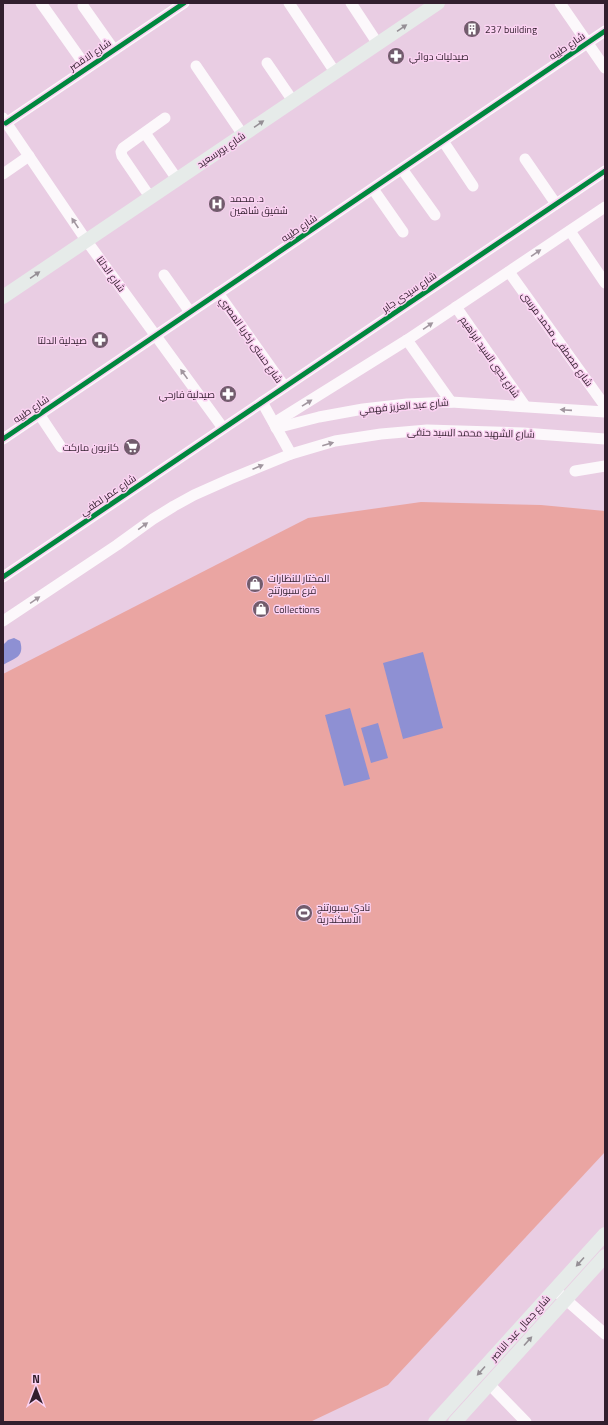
<svg xmlns="http://www.w3.org/2000/svg" width="608" height="1425" font-family="'Titillium Web',Cairo,sans-serif">
<rect width="100%" height="100%" fill="#e9cde3"/>
<polygon fill="#eaa5a2" points="421,502 541,505 605,511 605,1152 388,1385 310,1422 3,1422 3,674 308,518"/>
<g fill="#8e90d3">
<path d="M14,638L20,641C25,657 15,658 3,665V645L8,640Z"/>
<polygon points="423,652 443,728 403,739 383,663"/>
<polygon points="350,708 370,779 344,786 325,715"/>
<polygon points="378,723 388,758 371,763 361,728"/>
</g>
<g fill="none" stroke-linecap="round" stroke-linejoin="round">
<g stroke="#fcf8fb" stroke-width="11">
<polyline points="41,3 87,68"/>
<polyline points="289,3 335,72"/>
<polyline points="351,3 378,44"/>
<polyline points="560,3 605,68"/>
<polyline points="83,6 114,50"/>
<polyline points="267,63 293,101"/>
<polyline points="196,66 243,135"/>
<polyline points="3,118 86,240 223,428"/>
<polyline points="6,123 184,3"/>
<polyline points="145,133 177,179"/>
<polyline points="443,141 473,186"/>
<polyline points="525,159 556,204"/>
<polyline points="402,169 435,215"/>
<polyline points="3,174 29,156"/>
<polyline points="373,189 403,232"/>
<polyline points="150,197 122,156 121,152 123,148 165,118"/>
<polyline points="570,231 605,283"/>
<polyline points="509,272 605,406"/>
<polyline points="164,275 190,312"/>
<polyline points="218,293 284,386"/>
<polyline points="456,307 525,406"/>
<polyline points="407,340 451,402"/>
<polyline points="262,402 291,454"/>
<polyline points="39,414 61,447"/>
<polyline points="274,423 407,340 605,207"/>
<polyline points="276,428 319,417 363,409 407,404 451,402 605,412"/>
<polyline points="3,439 605,31"/>
<polyline points="575,471 605,466"/>
<polyline points="3,577 605,171"/>
<polyline points="3,621 117,545 153,519 174,506 194,495 230,479 291,454 335,441 381,434 427,430 523,433 605,439"/>
<polyline points="555,1290 605,1334"/>
<polyline points="489,1384 526,1422"/>
</g>
<g stroke="#e6ebe9" stroke-width="14">
<polyline points="3,297 438,3"/>
<polyline points="435,1422 605,1234"/>
<polyline points="455,1422 605,1256"/>
</g>
<g stroke="#fbd2f2" stroke-width="8">
<g id="cycleway">
<polyline points="6,123 184,3"/>
<polyline points="3,439 605,31"/>
<polyline points="3,577 605,171"/>
</g>
</g>
<use href="#cycleway" stroke="#00873e" stroke-width="5"/>
</g>
<defs><path id="oneway-solid" d="M-6-.8H1V-3.2L6.5 0L1 3.2V.8H-6Z"/></defs>
<g fill="#958f95">
<use href="#oneway-solid" transform="translate(402 28) rotate(-34)"/>
<use href="#oneway-solid" transform="translate(259 124) rotate(-34)"/>
<use href="#oneway-solid" transform="translate(35 275) rotate(-34)"/>
<use href="#oneway-solid" transform="translate(580 1262) rotate(132)"/>
<use href="#oneway-solid" transform="translate(528 1341) rotate(-48)"/>
<use href="#oneway-solid" transform="translate(481 1371) rotate(132)"/>
</g>
<g fill="#a1969f">
<use href="#oneway-solid" transform="translate(75 223) rotate(-124)"/>
<use href="#oneway-solid" transform="translate(536 253) rotate(-34)"/>
<use href="#oneway-solid" transform="translate(428 326) rotate(-34)"/>
<use href="#oneway-solid" transform="translate(184 374) rotate(-126)"/>
<use href="#oneway-solid" transform="translate(307 403) rotate(-32)"/>
<use href="#oneway-solid" transform="translate(566 410) rotate(-176)"/>
<use href="#oneway-solid" transform="translate(328 444) rotate(-16)"/>
<use href="#oneway-solid" transform="translate(258 467) rotate(-23)"/>
<use href="#oneway-solid" transform="translate(143 526) rotate(-36)"/>
<use href="#oneway-solid" transform="translate(35 600) rotate(-34)"/>
</g>
<defs>
<g id="building-disc" transform="scale(0.9)"><circle r="9.5" fill="#725c6d" stroke="#fbd2f2"/><path d="M-4-6H4V6H1V3H-1V6H-4ZM-2.5-4.3h1.7v1.8h-1.7ZM.8-4.3h1.7v1.8H.8ZM-2.5-1h1.7V.8h-1.7ZM.8-1h1.7V.8H.8Z" fill="#fff"/></g>
<g id="pharmacy-disc" transform="scale(0.9)"><circle r="9.5" fill="#725c6d" stroke="#fbd2f2"/><path d="M-2-6h4v4h4v4h-4v4h-4v-4h-4v-4h4Z" fill="#fff"/></g>
<g id="hospital-disc" transform="scale(0.9)"><circle r="9.5" fill="#725c6d" stroke="#fbd2f2"/><path d="M-5-5h3v3.5h4V-5h3V5h-3V1.5h-4V5h-3Z" fill="#fff"/></g>
<g id="supermarket-disc" transform="scale(0.9)"><circle r="9.5" fill="#725c6d" stroke="#fbd2f2"/><path d="M-6-5.5h2.5l.6 2H6L4.5 2H-2.5L-4.4-4H-6ZM-1.5 3.2a1.3 1.3 0 1 0 .1 0ZM3 3.2a1.3 1.3 0 1 0 .1 0Z" fill="#fff"/></g>
<g id="shop-disc" transform="scale(0.9)"><circle r="9.5" fill="#725c6d" stroke="#fbd2f2"/><path d="M-5-2.5h2.3a2.7 3.5 0 0 1 5.4 0H5L5.5 6h-11ZM-1.5-2.5h3a1.5 2.3 0 0 0-3 0Z" fill="#fff"/></g>
<g id="stadium-disc" transform="scale(0.9)"><circle r="9.5" fill="#725c6d" stroke="#fbd2f2"/><path d="M0-5a6.5 5 0 1 0 0 10a6.5 5 0 1 0 0-10ZM-3.5-1.8h7v3.6h-7Z" fill="#fff"/></g>
</defs>
<g fill-rule="evenodd">
<use href="#building-disc" x="472" y="29"/>
<use href="#pharmacy-disc" x="396" y="56"/>
<use href="#hospital-disc" x="217" y="204"/>
<use href="#pharmacy-disc" x="100" y="340"/>
<use href="#pharmacy-disc" x="228" y="394"/>
<use href="#supermarket-disc" x="132" y="447"/>
<use href="#shop-disc" x="255" y="584"/>
<use href="#shop-disc" x="261" y="609"/>
<use href="#stadium-disc" x="304" y="913"/>
</g>
<g text-anchor="middle" dominant-baseline="central" stroke-width="3" stroke-linejoin="round" paint-order="stroke">
<g font-size="10" fill="#321f2e" stroke="#fbd2f2" text-anchor="start">
<text x="485" y="29">237 building</text>
<text x="409" y="56">صيدليات دوائي</text>
<text x="230" y="198">د. محمد<tspan x="230" dy="12">شفيق شاهين</tspan></text>
<text x="87" y="340" text-anchor="end">صيدلية الدلتا</text>
<text x="215" y="394" text-anchor="end">صيدلية فارحي</text>
<text x="119" y="447" text-anchor="end">كازيون ماركت</text>
<text x="268" y="578">المختار للنظارات<tspan x="268" dy="12">فرع سبورتنج</tspan></text>
<text x="274" y="609">Collections</text>
<text x="317" y="907">نادي سبورتنج<tspan x="317" dy="12">الاسكندرية</tspan></text>
</g>
<g font-size="10" fill="#321f2e" stroke="#fbd2f2">
<text transform="translate(567 46) rotate(-34)">شارع طيبه</text>
<text transform="translate(90 55) rotate(-34)">شارع الاقصر</text>
<text transform="translate(221 150) rotate(-34)">شارع بورسعيد</text>
<text transform="translate(299 228) rotate(-34)">شارع طيبه</text>
<text transform="translate(111 274) rotate(54)">شارع الدلتا</text>
<text transform="translate(409 292) rotate(-34)">شارع سيدى جابر</text>
<text transform="translate(557 339) rotate(54)">شارع مصطفى محمد مرسى</text>
<text transform="translate(251 340) rotate(55)">شارع حسنى زكريا المصري</text>
<text transform="translate(490 357) rotate(55)">شارع يحيي السيد ابراهيم</text>
<text transform="translate(404 406) rotate(-5)">شارع عبد العزيز فهمي</text>
<text transform="translate(31 409) rotate(-34)">شارع طيبه</text>
<text transform="translate(471 433) rotate(1)">شارع الشهيد محمد السيد حنفى</text>
<text transform="translate(108 495) rotate(-34)">شارع عمر لطفي</text>
<text transform="translate(520 1328) rotate(-48)">شارع جمال عبد الناصر</text>
</g>
</g>
<rect width="608" height="1425" fill="none" stroke="#321f2e" stroke-width="8"/>
<g transform="translate(36 1389)" stroke="#fbd2f2" stroke-width="3" paint-order="stroke">
<path d="M0-3L7 15L0 10L-7 15Z" fill="#321f2e"/>
<text y="-6" font-size="11" font-weight="bold" text-anchor="middle" fill="#321f2e">N</text>
</g>
</svg>
